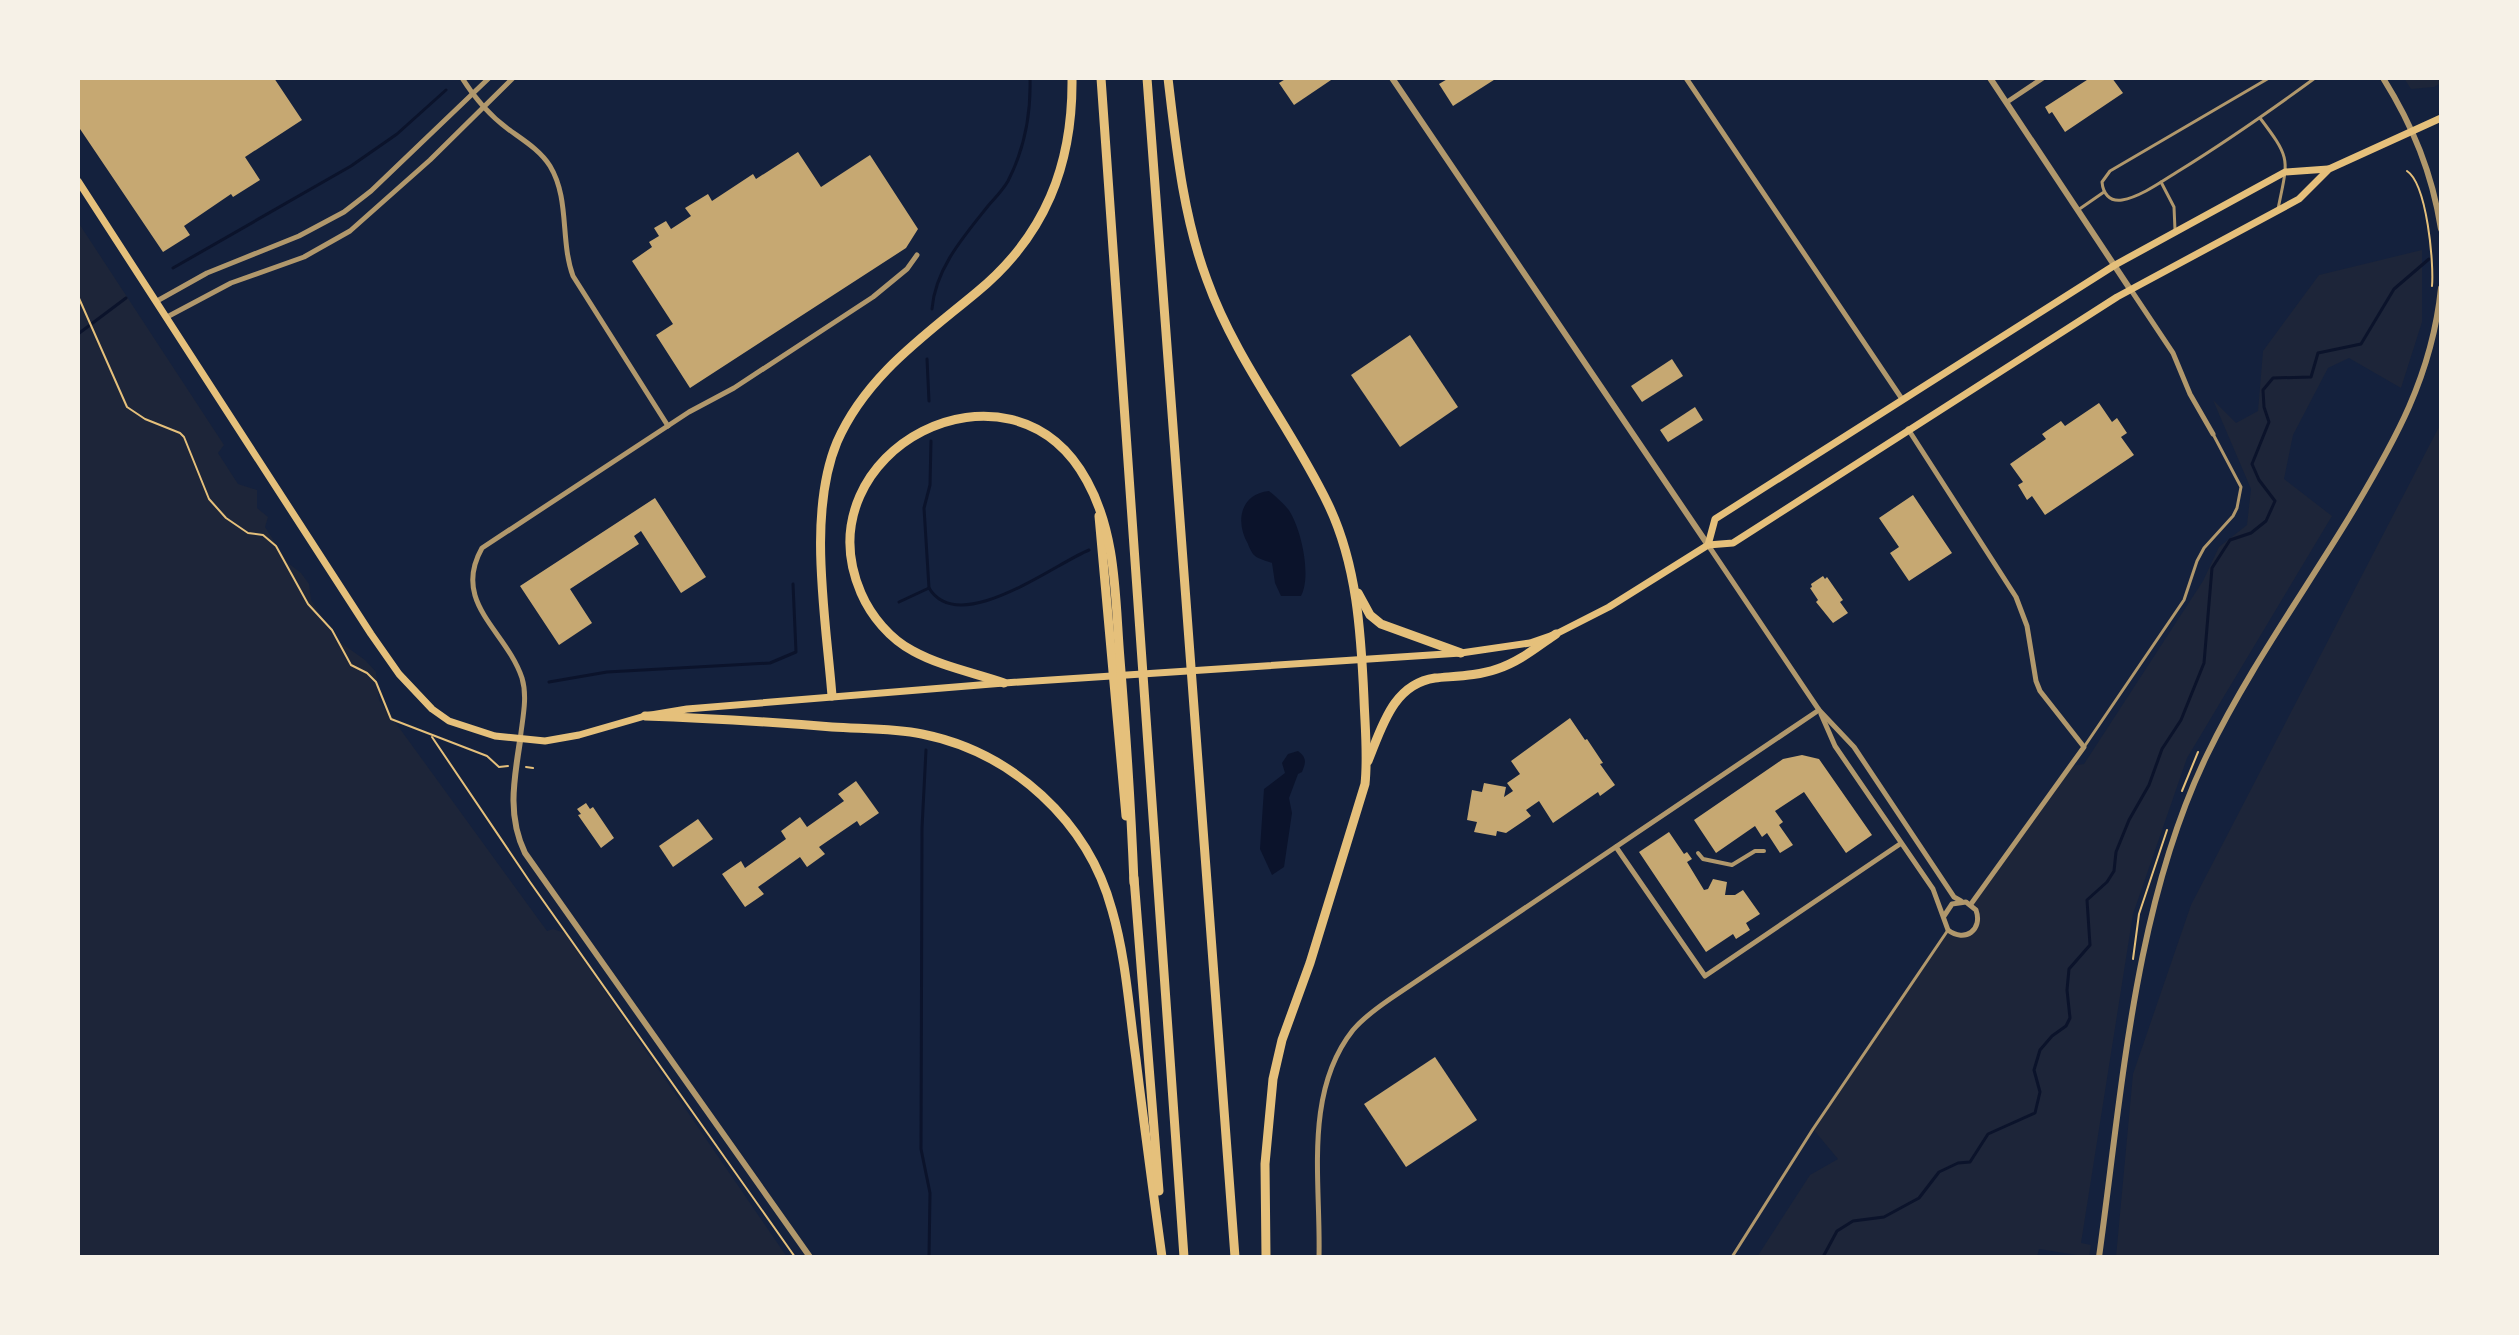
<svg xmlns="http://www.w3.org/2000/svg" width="2519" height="1335" font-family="'PT Sans',sans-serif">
<rect width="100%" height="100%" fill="#14213d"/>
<g fill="#1d2539">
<polygon points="2404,78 2441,78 2441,83 2434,87 2411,89"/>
<polygon points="78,222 224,445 218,453 238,484 257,490 257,508 268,517 265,527 288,563 301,573 309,584 311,600 337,640 365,660 376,672 379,700 547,931 553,929 565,933 787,1257 78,1257"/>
<polygon points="2422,250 2422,322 2401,388 2349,358 2328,368 2293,435 2284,479 2332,516 2187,758 2133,914 2081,1243 2091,1245 2089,1257 2039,1249 2037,1257 1757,1257 1810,1175 1838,1159 1813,1129 1948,930 1963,936 1979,922 1971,904 2070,766 2084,764 2203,581 2219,547 2247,525 2251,489 2213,400 2236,423 2258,411 2263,351 2319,275"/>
<polygon points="2441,423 2441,1257 2116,1257 2133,1074 2191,905"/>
</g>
<g fill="#0b132b">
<path d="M1269,491C1276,497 1282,502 1288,509C1301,527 1312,576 1301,596H1281L1275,583L1272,563C1267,561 1258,559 1254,555C1253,555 1248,545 1248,544C1235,522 1240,494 1269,491Z"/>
<path d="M1298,751C1307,758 1306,762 1302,772L1298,774L1289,798L1292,813L1284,867L1272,875L1260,849L1264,789L1285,773L1282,763L1288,754Z"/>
</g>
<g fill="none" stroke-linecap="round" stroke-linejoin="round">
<g stroke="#0b132b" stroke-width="3">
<polyline points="173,268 351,166 397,134 446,90"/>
<path d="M932,309C935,269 964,236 988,206C995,198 1003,190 1008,181C1024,150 1031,113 1030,78"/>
<polyline points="78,334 126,298"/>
<polyline points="927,359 929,401"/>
<path d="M931,441L930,485L924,508L929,588C959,638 1056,563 1089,550"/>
<polyline points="899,602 929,588"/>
<polyline points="549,682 607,672 770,663 796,652 793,584"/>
<polyline points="926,750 922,828 921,1149 930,1193 929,1257"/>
<polyline points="1823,1257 1837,1231 1853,1221 1884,1217 1919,1198 1939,1172 1958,1163 1970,1162 1988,1134 2035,1113 2040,1092 2034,1070 2040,1050 2052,1036 2066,1026 2070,1018 2067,990 2069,969 2090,945 2087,900 2107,882 2114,871 2116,852 2129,820 2149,785 2162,749 2181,720 2204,663 2212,568 2230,540 2251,533 2266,521 2275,501 2259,480 2252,464 2269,422 2264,407 2263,390 2273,378 2311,377 2318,353 2361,344 2394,289 2429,259"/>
</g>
</g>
<g fill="#c6a872">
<polygon points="78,78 274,78 302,120 245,157 260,180 233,197 231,194 184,226 190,235 163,252 78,126"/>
<polygon points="1287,78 1334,78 1294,105 1279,83"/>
<polygon points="1449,78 1497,78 1453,106 1439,84"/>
<polygon points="2090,78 2112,78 2123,93 2065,132 2052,112 2049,114 2045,107"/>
<polygon points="798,152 821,187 870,155 918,229 906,248 690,388 656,335 673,324 632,261 652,247 649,242 659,236 654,228 666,221 671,229 691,216 685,208 708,194 712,201 753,174 756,179"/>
<polygon points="1410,335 1458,407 1400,447 1351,375"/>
<polygon points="1672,359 1683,376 1642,402 1631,386"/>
<polygon points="2099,403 2112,422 2117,418 2127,433 2121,437 2134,455 2045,515 2032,496 2027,500 2018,485 2023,482 2010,464 2046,439 2042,434 2061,421 2065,426"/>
<polygon points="1695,407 1703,420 1668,442 1660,430"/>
<polygon points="1913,495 1952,553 1909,581 1890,553 1899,547 1879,518"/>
<polygon points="655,498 706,577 681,593 641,531 634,536 639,544 570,589 592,623 559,645 520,586"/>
<polygon points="1823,576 1825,579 1827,577 1843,600 1840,602 1848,613 1833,623 1816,602 1818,600 1810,588 1812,587 1811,584"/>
<polygon points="1570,718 1585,740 1587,739 1603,763 1600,764 1615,785 1600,796 1598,792 1553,823 1539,801 1526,810 1531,816 1506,833 1497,831 1496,836 1474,832 1477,822 1467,820 1472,790 1482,792 1484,783 1506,787 1504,797 1513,791 1507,783 1520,774 1511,761"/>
<polygon points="1802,755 1819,759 1872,835 1846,853 1804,792 1775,811 1783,822 1779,825 1793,845 1780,853 1767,833 1762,837 1755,826 1716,853 1694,820 1783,759"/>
<polygon points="856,781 879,813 860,826 857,821 819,847 825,854 807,867 800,857 758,887 764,894 745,907 722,874 741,861 745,868 786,839 781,831 800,817 807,827 844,801 838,794"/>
<polygon points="586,803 590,809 593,807 614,838 601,848 578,815 581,814 577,809"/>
<polygon points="698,819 713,839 673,867 659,846"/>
<polygon points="1669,832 1684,854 1687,852 1692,859 1687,862 1704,890 1708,889 1713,879 1727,882 1725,895 1735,895 1743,890 1760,914 1746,923 1750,930 1736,939 1733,934 1706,952 1639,852"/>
<polygon points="1435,1057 1477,1120 1406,1167 1364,1104"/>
</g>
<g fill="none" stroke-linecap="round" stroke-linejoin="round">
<g stroke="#e5c07b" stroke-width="2">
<path d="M2407,171C2427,184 2434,263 2432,286"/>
<polyline points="78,296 127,407 145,419 180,433 184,437 209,499 226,518 248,533 263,535 276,546 308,604 332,630 351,665 367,673 376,682 391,719 487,756 499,767 508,766"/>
<polyline points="432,737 530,882 795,1257"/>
<polyline points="526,767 533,768"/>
<polyline points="2182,791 2198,752"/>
<polyline points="2133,959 2139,914 2167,830"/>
</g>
<g stroke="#b1986c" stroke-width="3">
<path d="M2269,78L2110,171L2102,182C2103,193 2109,202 2122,200C2140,197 2161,182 2177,172C2224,143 2270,111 2315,78"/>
<path d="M2260,118C2292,160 2288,159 2278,209"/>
<polyline points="2161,182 2174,207 2175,230"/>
<polyline points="2078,210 2104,192"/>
<polyline points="2084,747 2184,600 2197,561 2204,548 2233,516 2237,508 2241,487 2213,434"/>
<polyline points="1732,1257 1813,1129 1948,930"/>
</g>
<polyline stroke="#b1986c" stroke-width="4" points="1698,853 1703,859 1732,865 1755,851 1764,851"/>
<g stroke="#b1986c" stroke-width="5">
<path d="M462,78C474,97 489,115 508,129C523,140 540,150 550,166C570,199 560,241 573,276L668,426"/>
<polyline points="1686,78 1902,399"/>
<polyline points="2007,102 2043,78"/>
<polyline points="2131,290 2173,353 2190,394 2213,434"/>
<polyline points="157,301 207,273 299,236 344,212 371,191 489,78"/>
<polyline points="167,317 231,283 304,257 350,231 430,160 513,78"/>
<polyline points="1908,429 2016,597 2027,626 2036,681 2040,691 2084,747 1971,904"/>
<polyline points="1708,545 1819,710 1854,747 1954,897 1961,901"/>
<path d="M1821,714L1835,746L1933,889L1948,930C1965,943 1983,930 1976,910L1966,902L1952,904L1944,916"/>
<path d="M520,741C522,720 528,698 522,678C506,630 451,603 482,548L689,412L734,388L873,297L907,269L917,255"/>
<polyline points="1616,847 1705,976 1900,844"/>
<path d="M1319,1257C1321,1183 1303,1093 1353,1030C1363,1018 1377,1008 1390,999L1819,710"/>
</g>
<g stroke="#b1986c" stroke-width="6">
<polyline points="1392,78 1708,545"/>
<polyline points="1990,78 2130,289"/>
<path d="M2383,78C2413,126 2432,173 2441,229"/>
<path d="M520,741C514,780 507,816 525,853L810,1257"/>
<path d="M2099,1257C2122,1092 2134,906 2207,755C2247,672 2302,595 2350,516C2395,441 2432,376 2441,288"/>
</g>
<g stroke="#e5c07b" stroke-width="7">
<polyline points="78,181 371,634 399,674 432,709 449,721 495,736 545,741 579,735 645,716 687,709 1004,683 1461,653 1530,643 1556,634 1609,607 1708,545 1733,543 2117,297 2299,199 2329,169 2441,118"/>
<polyline points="1708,545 1715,519 2115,265 2285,172 2328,169"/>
</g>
<g stroke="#e5c07b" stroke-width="9">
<polyline points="1101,78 1184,1257"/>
<polyline points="1147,78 1235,1257"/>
<path d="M1168,78C1176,146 1183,216 1207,280C1236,361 1291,427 1328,504C1357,564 1361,633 1364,699C1365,727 1368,756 1365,784L1310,963L1282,1040L1273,1079L1265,1164L1266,1257"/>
<polyline points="1099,516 1126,816"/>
<polyline points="1358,593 1370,615 1381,624 1461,653"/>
<path d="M1004,683C975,673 940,666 913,651C890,639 871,616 861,593C800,451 1011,341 1087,481C1117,535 1115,599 1120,659C1126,733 1131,808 1134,883"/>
<path d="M832,696C826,619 807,514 837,442C866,376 923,337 977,292C1045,236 1073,165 1072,78"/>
<path d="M645,716C707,718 770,722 832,727C862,729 893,728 922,734C1012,752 1088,821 1112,910C1126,958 1129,1009 1136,1059C1144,1125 1153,1191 1162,1257"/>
<path d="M1368,761C1382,727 1393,684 1435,678C1456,676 1477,676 1497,669C1519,662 1537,647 1556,634"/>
<polyline points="1134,878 1159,1191"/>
</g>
</g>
<rect width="2519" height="1335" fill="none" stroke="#f6f1e7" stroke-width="160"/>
</svg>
